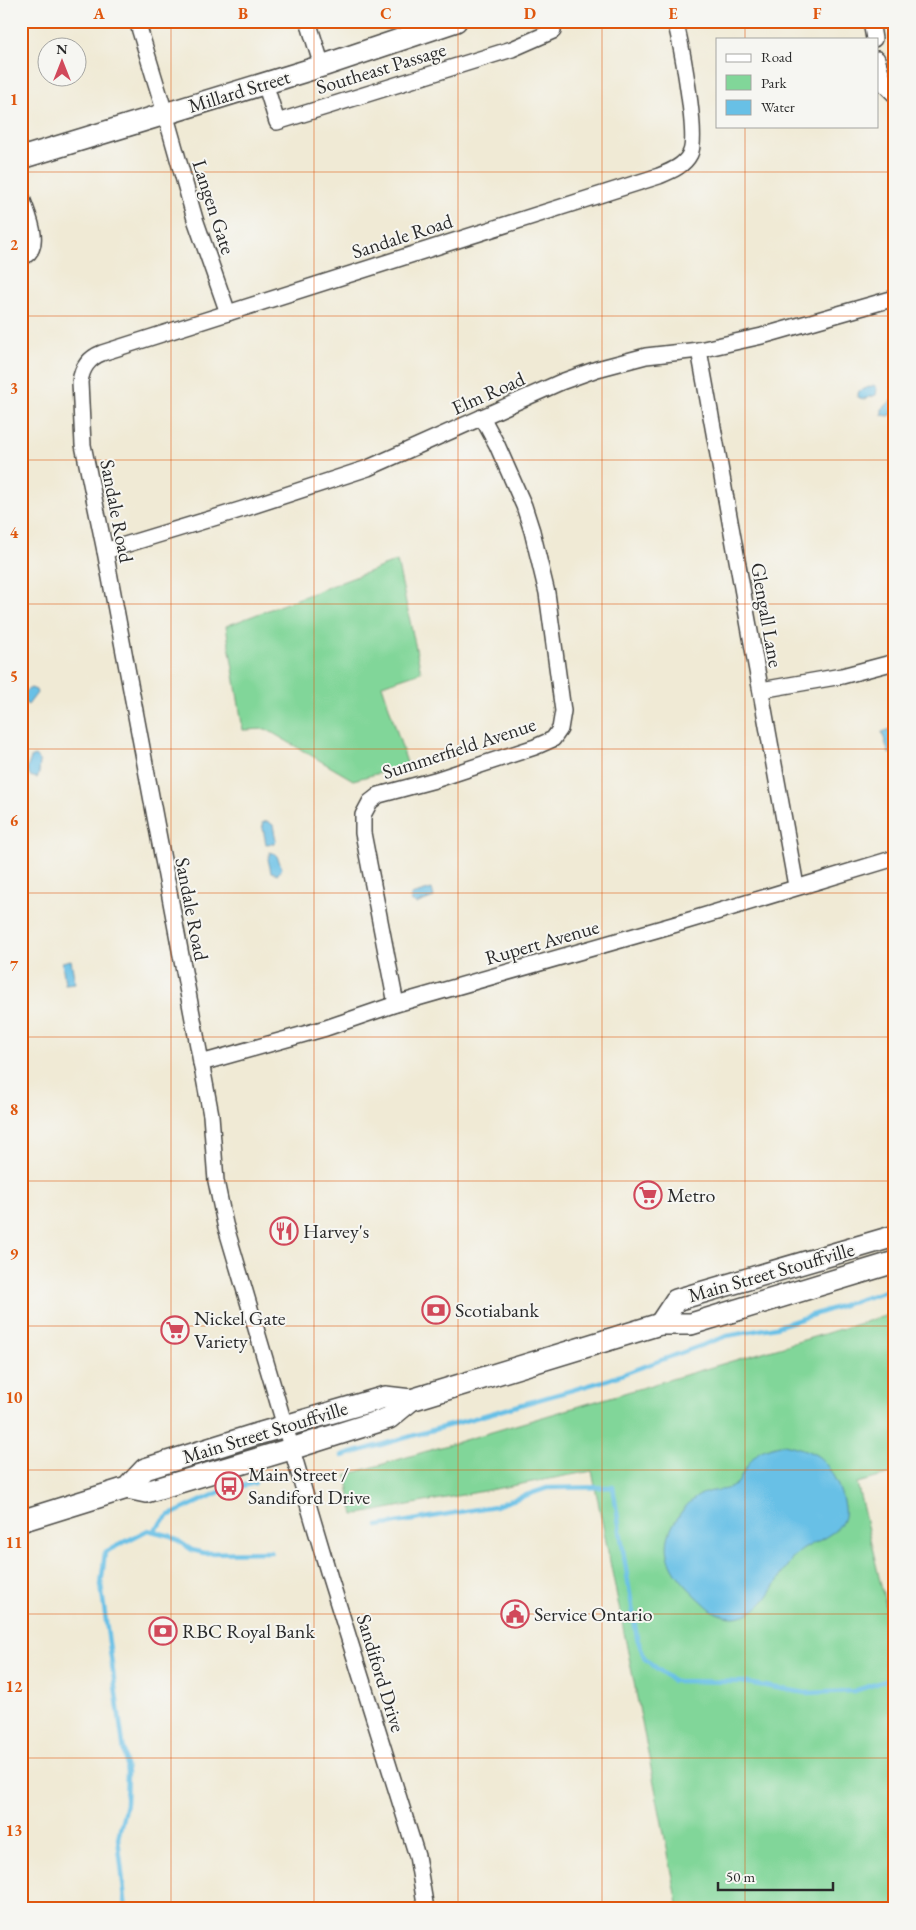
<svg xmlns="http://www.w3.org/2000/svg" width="916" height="1930" font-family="'EB Garamond',serif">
<rect width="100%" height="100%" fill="#f6f6f2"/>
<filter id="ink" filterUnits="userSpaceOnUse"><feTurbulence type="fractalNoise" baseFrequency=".02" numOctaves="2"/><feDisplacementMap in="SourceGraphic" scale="10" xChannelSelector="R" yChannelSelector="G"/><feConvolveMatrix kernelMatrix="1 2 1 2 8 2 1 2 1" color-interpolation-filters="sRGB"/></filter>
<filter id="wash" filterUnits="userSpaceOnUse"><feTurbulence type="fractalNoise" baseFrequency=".0096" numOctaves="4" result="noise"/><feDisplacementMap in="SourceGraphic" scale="20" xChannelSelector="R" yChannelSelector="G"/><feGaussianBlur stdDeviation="1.12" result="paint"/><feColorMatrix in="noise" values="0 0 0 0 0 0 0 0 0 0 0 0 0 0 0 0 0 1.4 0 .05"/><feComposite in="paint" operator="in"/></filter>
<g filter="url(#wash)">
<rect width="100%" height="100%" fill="#f0ead5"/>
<g fill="#81d699" stroke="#568062">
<polygon points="397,561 421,672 382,685 408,766 353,780 266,729 243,730 226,626"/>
<polygon points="895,1313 895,1473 857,1483 895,1645 895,1909 679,1909 592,1471 354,1515 346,1475"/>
</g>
<g fill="#68c0e6" stroke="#4a7688">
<polygon points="874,385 877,389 876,395 864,399 857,397 859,391"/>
<polygon points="895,397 895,412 889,416 882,415 882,409"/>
<polygon points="31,688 36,690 37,693 28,705 25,703 22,693"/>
<polygon points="891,729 895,740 895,752 889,754 882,732"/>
<polygon points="35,756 40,762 39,773 37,778 30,776 27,769 31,758"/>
<polygon points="267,821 273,825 276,841 275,843 266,844 262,823"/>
<polygon points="270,852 276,854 282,868 278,874 271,872 268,859"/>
<polygon points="432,889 434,897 416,904 411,901 411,895"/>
<polygon points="71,960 75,983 65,984 62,962"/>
<path d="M784,1444C796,1447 809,1450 819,1457C832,1467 851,1507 842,1522C832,1539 809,1542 796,1555C776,1575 768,1615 734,1617C724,1617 714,1613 707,1606C680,1581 651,1555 678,1517C684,1507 692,1499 702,1494C712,1489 726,1492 735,1485C739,1483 741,1477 743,1473C756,1450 760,1450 784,1444Z"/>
</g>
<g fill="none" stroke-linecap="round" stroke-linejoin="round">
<g stroke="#68c0e6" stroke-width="4.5">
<polyline points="342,1456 607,1380 727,1336 776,1327 895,1288"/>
<polyline points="378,1526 495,1506 547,1488 613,1487 637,1638 645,1659 673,1681 742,1682 806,1693 854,1691 888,1680"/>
<polyline points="153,1531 168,1516 224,1490 255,1483"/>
<polyline points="126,1909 118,1838 126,1804 127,1773 101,1585 105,1552 148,1530 171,1536 192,1550 204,1553 271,1552"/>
</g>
</g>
</g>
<g filter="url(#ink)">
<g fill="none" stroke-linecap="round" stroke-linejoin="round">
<g stroke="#494844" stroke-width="18">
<g id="street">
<polyline points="137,21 165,113 195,219 228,313"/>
<polyline points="308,21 322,66"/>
<polyline points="871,21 874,39"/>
<polyline points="877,59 885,85 895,95"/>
<polyline points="265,83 277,122 512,49 553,31 550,21"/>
<path d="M21,195C26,212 46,248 21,258"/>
<polyline points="699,350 796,886"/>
<polyline points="105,551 243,509 368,468 561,382 597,369 646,356 699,350 762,336 895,298"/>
<polyline points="761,690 842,676 895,662"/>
<polyline points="396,1004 363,833 363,815 370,802 379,795 435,780 535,747 553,739 560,729 563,711 547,593 532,531 524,506 497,445 482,417"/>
<polyline points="201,1063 326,1028 396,1004 680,923 895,858"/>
<path d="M426,1909L417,1856L330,1578L225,1224L216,1181L211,1115L105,551L83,445L80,382C82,367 89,358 102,353L659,176C671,171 684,166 690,154C699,137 681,43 675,21"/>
</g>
</g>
<g stroke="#494844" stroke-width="24">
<g id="secondary">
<polyline points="21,158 322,66 456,21"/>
<polyline points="660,1324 676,1300 895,1236"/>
<polyline points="127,1488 146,1492 291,1449 389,1418 411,1400 660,1324 691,1324 895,1262"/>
<polyline points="21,1521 127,1488 145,1469 254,1435 385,1397 411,1400"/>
</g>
</g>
<use href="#street" stroke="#fff" stroke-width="15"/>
<use href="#secondary" stroke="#fff" stroke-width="21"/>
</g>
</g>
<path fill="none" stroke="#df570e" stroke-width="1" stroke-opacity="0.55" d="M171,21V1909M314,21V1909M458,21V1909M602,21V1909M745,21V39M745,126V1909M21,172H895M21,316H895M21,460H895M21,604H895M21,749H895M21,893H895M21,1037H895M21,1181H895M21,1326H895M21,1470H895M21,1614H895M21,1758H895"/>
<defs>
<g id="supermarket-ring" transform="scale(1.4375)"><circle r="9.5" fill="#f6f6f2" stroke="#d1495b" stroke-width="1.5"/><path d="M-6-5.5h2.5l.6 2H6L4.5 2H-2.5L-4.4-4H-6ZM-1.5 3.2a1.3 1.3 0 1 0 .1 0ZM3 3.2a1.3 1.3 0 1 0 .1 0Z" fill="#d1495b"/></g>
<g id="restaurant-ring" transform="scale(1.4375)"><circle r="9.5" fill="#f6f6f2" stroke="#d1495b" stroke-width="1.5"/><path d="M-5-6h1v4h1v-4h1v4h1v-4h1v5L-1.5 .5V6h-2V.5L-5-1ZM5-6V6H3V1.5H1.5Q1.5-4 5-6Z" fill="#d1495b"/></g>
<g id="bank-ring" transform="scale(1.4375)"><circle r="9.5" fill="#f6f6f2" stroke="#d1495b" stroke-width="1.5"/><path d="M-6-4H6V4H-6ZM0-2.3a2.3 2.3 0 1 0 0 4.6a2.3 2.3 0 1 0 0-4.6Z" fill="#d1495b"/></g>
<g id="bus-ring" transform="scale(1.4375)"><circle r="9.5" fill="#f6f6f2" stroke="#d1495b" stroke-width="1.5"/><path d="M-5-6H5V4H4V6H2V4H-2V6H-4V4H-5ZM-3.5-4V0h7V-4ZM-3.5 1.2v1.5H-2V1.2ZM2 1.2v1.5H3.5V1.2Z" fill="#d1495b"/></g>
<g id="civic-ring" transform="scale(1.4375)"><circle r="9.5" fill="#f6f6f2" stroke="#d1495b" stroke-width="1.5"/><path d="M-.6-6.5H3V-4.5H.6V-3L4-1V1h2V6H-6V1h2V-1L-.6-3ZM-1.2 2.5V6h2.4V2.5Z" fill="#d1495b"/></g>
</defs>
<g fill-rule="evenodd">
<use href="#supermarket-ring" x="648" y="1195"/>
<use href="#restaurant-ring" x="284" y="1231"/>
<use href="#bank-ring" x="436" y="1310"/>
<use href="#supermarket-ring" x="175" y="1330"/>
<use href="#bus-ring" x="229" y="1486"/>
<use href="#civic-ring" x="515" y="1614"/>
<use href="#bank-ring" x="163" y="1631"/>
</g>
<g text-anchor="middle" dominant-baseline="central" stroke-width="4" stroke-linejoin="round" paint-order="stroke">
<g font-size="20" fill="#2b2b2b" stroke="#f6f6f2">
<text transform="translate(381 68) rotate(-17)">Southeast Passage</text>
<text transform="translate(239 91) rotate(-17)">Millard Street</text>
<text transform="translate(214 207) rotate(72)">Langen Gate</text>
<text transform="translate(402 236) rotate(-18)">Sandale Road</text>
<text transform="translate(488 393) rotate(-24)">Elm Road</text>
<text transform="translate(117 511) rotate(79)">Sandale Road</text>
<text transform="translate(767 615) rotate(80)">Glengall Lane</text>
<text transform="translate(459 748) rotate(-18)">Summerfield Avenue</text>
<text transform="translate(192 909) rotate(79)">Sandale Road</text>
<text transform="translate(542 942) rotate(-16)">Rupert Avenue</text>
<text transform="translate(771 1272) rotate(-16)">Main Street Stouffville</text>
<text transform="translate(265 1432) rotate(-17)">Main Street Stouffville</text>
<text transform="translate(381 1673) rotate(73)">Sandiford Drive</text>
</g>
<g font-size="20" fill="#2b2b2b" stroke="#f6f6f2" text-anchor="start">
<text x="667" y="1195">Metro</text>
<text x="303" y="1231">Harvey's</text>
<text x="455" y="1310">Scotiabank</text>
<text x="194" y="1318">Nickel Gate<tspan x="194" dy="23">Variety</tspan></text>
<text x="248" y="1474">Main Street /<tspan x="248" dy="23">Sandiford Drive</tspan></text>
<text x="534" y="1614">Service Ontario</text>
<text x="182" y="1631">RBC Royal Bank</text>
</g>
</g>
<rect width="916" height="1930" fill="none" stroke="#f6f6f2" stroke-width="55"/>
<rect x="716" y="38" width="162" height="90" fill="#f6f6f2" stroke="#a5a5a2"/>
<rect x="726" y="54" width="25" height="8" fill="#ffffff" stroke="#a5a5a2"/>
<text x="761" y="62" font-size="15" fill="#2b2b2b">Road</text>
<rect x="726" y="75" width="25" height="15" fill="#81d699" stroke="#a5a5a2"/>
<text x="761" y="88" font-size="15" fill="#2b2b2b">Park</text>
<rect x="726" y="100" width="25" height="15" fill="#68c0e6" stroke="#a5a5a2"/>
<text x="761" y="112" font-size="15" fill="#2b2b2b">Water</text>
<g transform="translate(62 62)"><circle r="24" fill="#f6f6f2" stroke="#a5a5a2"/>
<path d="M0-4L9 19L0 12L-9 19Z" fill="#d1495b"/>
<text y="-8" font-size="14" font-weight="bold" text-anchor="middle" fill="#2b2b2b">N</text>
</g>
<path d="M718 1882v8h115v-8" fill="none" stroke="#2b2b2b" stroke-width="2.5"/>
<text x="726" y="1882" font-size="15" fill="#2b2b2b" stroke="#f6f6f2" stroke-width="4" paint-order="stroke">50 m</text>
<rect x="28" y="28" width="860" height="1874" fill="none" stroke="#df570e" stroke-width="2"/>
<g font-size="16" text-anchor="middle" font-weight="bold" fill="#df570e">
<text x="99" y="19">A</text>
<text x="243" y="19">B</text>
<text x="386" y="19">C</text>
<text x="530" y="19">D</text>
<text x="673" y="19">E</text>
<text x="817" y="19">F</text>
<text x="14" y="105">1</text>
<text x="14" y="250">2</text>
<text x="14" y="394">3</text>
<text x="14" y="538">4</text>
<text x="14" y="682">5</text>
<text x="14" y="826">6</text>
<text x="14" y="971">7</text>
<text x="14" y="1115">8</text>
<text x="14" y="1259">9</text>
<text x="14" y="1403">10</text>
<text x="14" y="1548">11</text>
<text x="14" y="1692">12</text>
<text x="14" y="1836">13</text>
</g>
</svg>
